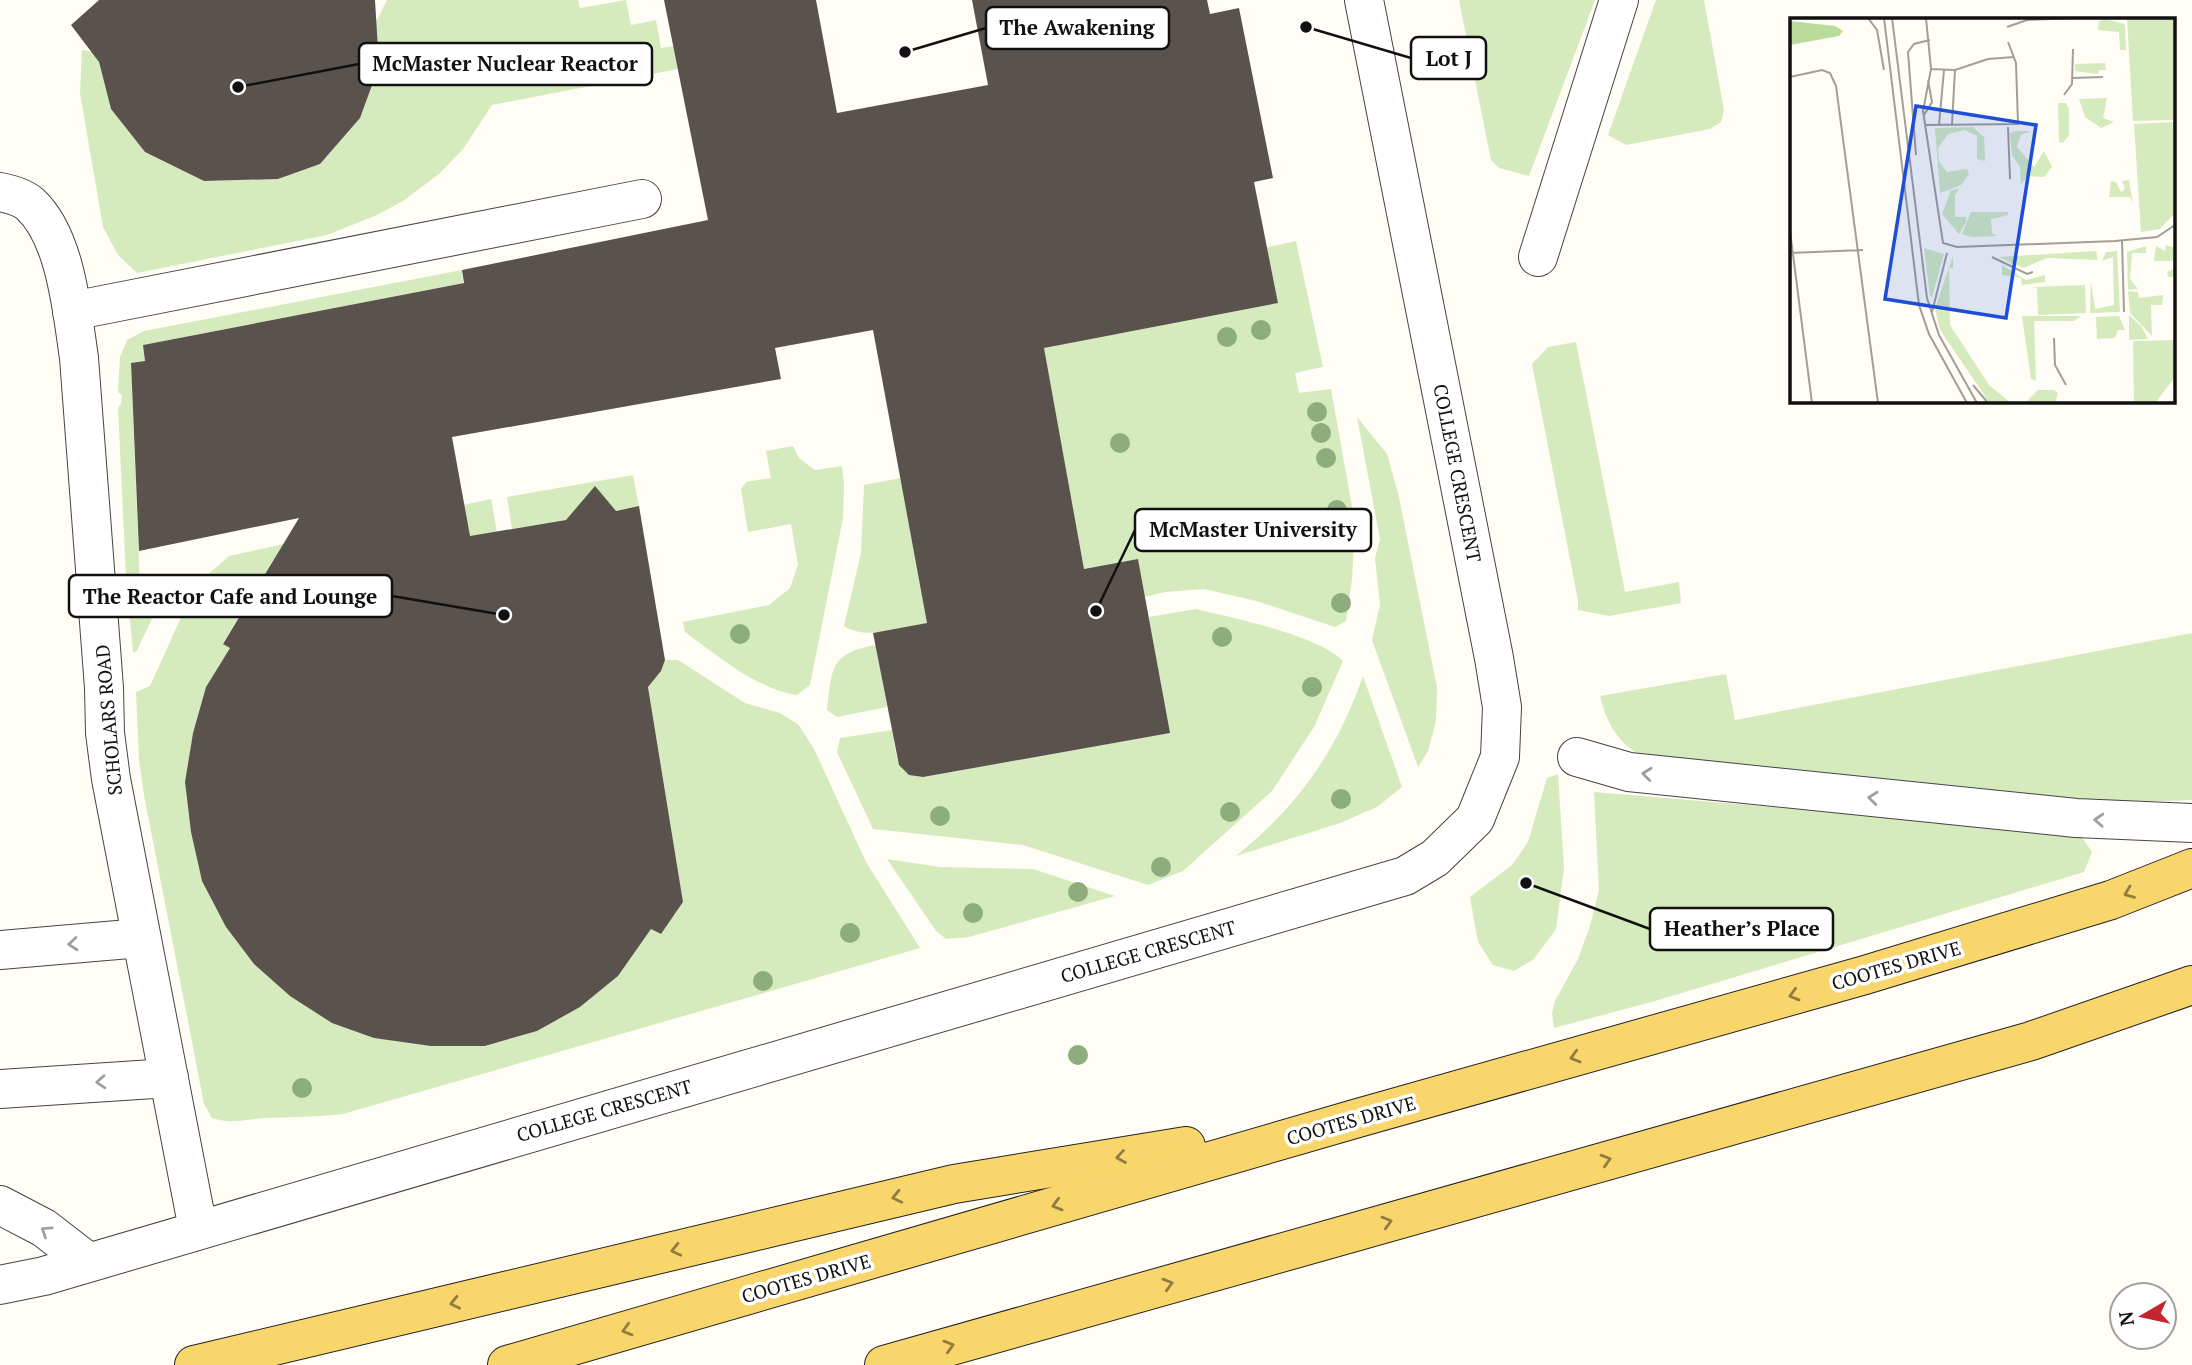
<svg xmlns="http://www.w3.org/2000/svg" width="2192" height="1365" font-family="'PT Serif',serif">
<rect width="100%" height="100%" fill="#fffdf5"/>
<g fill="#d5ebbd">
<polygon points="387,0 578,0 580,8 626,0 631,25 656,20 661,48 674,46 678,69 492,105 463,149 439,174 403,201 377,215 327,235 137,273 118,255 103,227 80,93 82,50 96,52 111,109 145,152 204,181 278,179 320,164 360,117 376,22"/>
<polygon points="1459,0 1595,0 1529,176 1499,168 1491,160"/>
<polygon points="1656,0 1704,0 1724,110 1721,122 1710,129 1626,145 1608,135"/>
<polygon points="1010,163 1092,206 1118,334 1278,303 1267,247 1296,241 1323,367 1295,373 1299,393 1331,389 1355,523 1352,579 1346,621 1335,627 1256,601 1204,589 1165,592 1145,597 1138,559 1084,569"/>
<polygon points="462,270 463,283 143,345 145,361 131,364 140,585 163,582 165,592 136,652 133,652 126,576 118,408 121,404 122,395 118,392 120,357 127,340 144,331"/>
<polygon points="1576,342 1625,592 1679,582 1681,603 1609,616 1578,610 1578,600 1532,364 1548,347"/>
<polygon points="1357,417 1387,454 1399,497 1437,687 1436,721 1428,751 1418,767 1372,640 1380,605 1375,558 1380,539"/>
<path d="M793,446L799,458L815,470L842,466L844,484L843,518L810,685L797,695C756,689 718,656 685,632L683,622L769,605L790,588L798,565L791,524L748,532L741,489L746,482L771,478L766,451Z"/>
<path d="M633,475L639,506L611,512L591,496C581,500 576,507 577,518L512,529L507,497Z"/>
<path d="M901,478L927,623C902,627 867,641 844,626L861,553L864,485Z"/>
<path d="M491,499L497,532L467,567L246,605L223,643L230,648L206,687L193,733L185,782L191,832L202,881L486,1046L537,1031L580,1007L618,976L651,929L661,934L683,902L648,686L661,671L665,660H678L745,703L780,713L798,724L814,749L866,862L920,948L343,1114C317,1117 292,1117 266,1118C244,1119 234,1125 212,1118L204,1104L144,795L139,760L136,692L150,686L188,602L203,579L229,556Z"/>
<path d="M1196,609C1233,618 1318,635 1343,661L1314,727L1272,791L1183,871L1148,885L1023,845L873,829L837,752L840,738L892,730C896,752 895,776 923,777L1169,733L1149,617Z"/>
<path d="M2192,633V800L2108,803L1638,754C1616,740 1606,721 1600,696L1726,674L1735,720Z"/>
<path d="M876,645L887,707L837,717L827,710C832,670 829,653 876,645Z"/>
<path d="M1363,676L1402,787L1377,807L1340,823L1236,856C1298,806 1337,751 1363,676Z"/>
<polygon points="1558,774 1564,868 1556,929 1534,959 1514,971 1493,965 1478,942 1470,897 1512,865 1528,842 1547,778"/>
<polygon points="1594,792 2079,833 2092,852 2084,872 1655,1001 1554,1028 1552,1013 1555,1001 1578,959 1590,926 1599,890"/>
<polygon points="887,859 940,867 1033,869 1115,896 969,937 946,939 936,931"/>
</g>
<g fill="#5a524d">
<polygon points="99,0 375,0 379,66 360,118 320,164 278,179 204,181 145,152 111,109 99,62 71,25"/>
<polygon points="664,0 816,0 837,113 988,85 972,0 1207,0 1210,14 1239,8 1273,178 1254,182 1278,303 1044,348 1084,569 1138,559 1170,733 923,777 909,775 899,765 873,633 927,623 873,330 775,348 781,379 452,437 470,536 566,520 595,486 616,511 639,506 665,660 661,671 648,687 683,902 661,934 651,929 618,976 580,1007 537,1031 485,1046 431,1046 374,1038 332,1023 290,996 254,964 226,927 202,881 191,832 185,782 193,733 206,687 230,648 223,644 299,518 139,551 131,363 145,361 143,345 464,283 462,270 708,220"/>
</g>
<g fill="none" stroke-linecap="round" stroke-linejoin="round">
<g stroke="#444" stroke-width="40">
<g id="minor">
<path d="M0,192C10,194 22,197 30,204C66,237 72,311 79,358L104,688L105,733L111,779L198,1229"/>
<polyline points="1538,257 1619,0"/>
<polyline points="72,311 642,199"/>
<polyline points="1577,757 1629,772 2076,818 2192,823"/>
<polyline points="0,950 141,938"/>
<polyline points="0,1089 169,1078"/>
<polyline points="0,1205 44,1228 88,1262"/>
<polyline points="0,1285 44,1276 1405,876 1435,858 1475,819 1500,757 1502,707 1494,658 1364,0"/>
</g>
</g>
<g stroke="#222" stroke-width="40">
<g id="major">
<polyline points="194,1365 954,1184 1186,1146"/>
<polyline points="507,1365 1358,1118 1865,975 2111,900 2192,868"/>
<polyline points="884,1365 2031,1041 2192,985"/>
</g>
</g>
<use href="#minor" stroke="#fff" stroke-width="38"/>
<use href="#major" stroke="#f9d66b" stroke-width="38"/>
</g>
<g fill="#8dad7f">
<circle cx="1261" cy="330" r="10"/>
<circle cx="1227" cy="337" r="10"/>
<circle cx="1317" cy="412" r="10"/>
<circle cx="1321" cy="433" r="10"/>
<circle cx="1120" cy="443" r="10"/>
<circle cx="1326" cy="458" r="10"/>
<circle cx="1337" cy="510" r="10"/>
<circle cx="1341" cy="603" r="10"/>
<circle cx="740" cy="634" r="10"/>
<circle cx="1222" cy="637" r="10"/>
<circle cx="1312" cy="687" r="10"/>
<circle cx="1341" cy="799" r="10"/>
<circle cx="1230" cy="812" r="10"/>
<circle cx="940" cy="816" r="10"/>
<circle cx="1161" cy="867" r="10"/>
<circle cx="1078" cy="892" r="10"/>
<circle cx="973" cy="913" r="10"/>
<circle cx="850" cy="933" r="10"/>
<circle cx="763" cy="981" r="10"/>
<circle cx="1078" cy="1055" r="10"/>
<circle cx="302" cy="1088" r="10"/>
</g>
<defs><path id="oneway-chevron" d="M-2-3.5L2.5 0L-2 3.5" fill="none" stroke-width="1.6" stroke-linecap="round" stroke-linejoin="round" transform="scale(1.75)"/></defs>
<g stroke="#a0a0a0">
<use href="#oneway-chevron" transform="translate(1647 774) rotate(-174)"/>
<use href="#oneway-chevron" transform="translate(1873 798) rotate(-174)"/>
<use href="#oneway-chevron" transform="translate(2099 820) rotate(-177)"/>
<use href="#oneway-chevron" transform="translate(73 944) rotate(175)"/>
<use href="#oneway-chevron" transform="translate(101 1082) rotate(176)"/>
<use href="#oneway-chevron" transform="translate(46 1231) rotate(-146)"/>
</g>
<g stroke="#917d42">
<use href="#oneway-chevron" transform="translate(2129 893) rotate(158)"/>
<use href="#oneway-chevron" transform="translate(1794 995) rotate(164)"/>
<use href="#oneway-chevron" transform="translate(1575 1057) rotate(164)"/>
<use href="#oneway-chevron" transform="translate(1121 1157) rotate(171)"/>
<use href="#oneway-chevron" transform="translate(1606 1160) rotate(-16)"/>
<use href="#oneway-chevron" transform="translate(897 1197) rotate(167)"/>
<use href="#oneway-chevron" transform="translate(1057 1205) rotate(164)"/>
<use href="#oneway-chevron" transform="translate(1387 1222) rotate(-16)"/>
<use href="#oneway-chevron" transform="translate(676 1250) rotate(167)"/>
<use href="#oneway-chevron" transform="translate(1168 1284) rotate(-16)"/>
<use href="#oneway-chevron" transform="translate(455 1303) rotate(167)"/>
<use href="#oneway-chevron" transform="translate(627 1330) rotate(164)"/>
<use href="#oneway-chevron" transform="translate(949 1346) rotate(-16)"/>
</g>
<g text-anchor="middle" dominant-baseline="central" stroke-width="7" stroke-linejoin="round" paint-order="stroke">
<g font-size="19" fill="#111" stroke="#fff">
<text transform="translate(1458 473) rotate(79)">COLLEGE CRESCENT</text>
<text transform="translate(108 720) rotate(-95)">SCHOLARS ROAD</text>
<text transform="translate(1148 951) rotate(-16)">COLLEGE CRESCENT</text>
<text transform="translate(1896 965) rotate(-16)">COOTES DRIVE</text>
<text transform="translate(604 1110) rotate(-16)">COLLEGE CRESCENT</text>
<text transform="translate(1351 1120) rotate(-16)">COOTES DRIVE</text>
<text transform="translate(806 1278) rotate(-16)">COOTES DRIVE</text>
</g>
</g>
<g transform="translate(1790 18)">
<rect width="385" height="385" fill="#fffdf5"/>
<path d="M337,0H385V102L343,103ZM315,1L335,6L336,32H330L329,14L308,12L309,3ZM315,45L316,52H309L308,56L285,53V46ZM317,80L313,100L324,104L311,110L295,99L289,81ZM268,85H276L279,91V117L273,125L269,124ZM385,104V195L370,211L351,214L344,106ZM183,109L194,119L195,143L187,141V118L175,112L158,116L148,130L149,144L157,154L177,151L179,156L171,167L150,175L145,110ZM225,113H241L231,117L227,129L244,149L254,133L262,149L254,159L238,158L231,166L230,149L222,137L220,115ZM339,162L343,186L340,179H319L321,163L326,164L331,174L335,171L332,163ZM169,171L165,177V199H176V204L169,216L152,196L161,172ZM181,194H218V197L201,201L202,215L207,218L181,219L172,216ZM376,227L385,230V259H378L377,254L383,251V243H364L366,228L375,233ZM356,228V235H342L340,261L348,271L338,272L337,234ZM134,230L154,236L142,279L140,278ZM306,233L308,242L257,240L233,250L209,239ZM327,233L330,294L300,295L301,263L305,291L324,287L323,239L312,243L316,234ZM163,238V250H159L160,307L199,367L221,385L199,384L150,312L145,291ZM212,247L236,262L255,257V264L232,267L231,260L212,257ZM295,267L296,295L248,297L247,270L242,269ZM338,273L348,274L349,280L373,277L372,287H361L362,318L340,295ZM339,297L351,308L358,321L339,322ZM232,298H291L284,303H244L246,363L241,361ZM329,298L335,312H328L325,320L307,321L306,299ZM385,322V359L365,385H344L343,323ZM264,372L268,375L265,385H235L248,372Z" fill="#d5ebbd"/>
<path d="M0,3L45,8L53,13L49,18L0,27Z" fill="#b9dc9c"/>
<path fill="none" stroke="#a09f9a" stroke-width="2" d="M3,0H36M78,0L87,12L94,52M94,0L129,287L139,316L177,385M102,0L137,280L149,317L187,385M136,0L141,51L133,93L153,225L167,229L325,223L367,219L385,207M217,9L237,2L287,0M141,51L165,52L198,41L224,39M0,59L32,52L40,55L46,68L88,385M283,60L313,59M274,77L282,66L283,31M134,97L142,84L138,62M162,106L165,52M135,107L228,106L226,45L218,24M149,107L154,52M218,109L220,161M126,137L118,34L124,26L140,22M0,213L22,385M332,222L334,294M0,235L73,232M202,239L237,256L243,254M142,294L157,235M264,320L265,347L276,367M183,367L198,385"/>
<path fill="#1d4ed8" fill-opacity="0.15" stroke="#1d4ed8" stroke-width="3.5" d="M126,88L246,107L216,300L95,281Z"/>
<rect width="385" height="385" fill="none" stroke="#111" stroke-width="3.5"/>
</g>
<path fill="none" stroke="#111" stroke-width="2.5" d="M905 52L986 28M1306 27L1411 58M238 87L359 64M1096 611L1135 530M504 615L392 596M1526 883L1650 929"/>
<g fill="#111" stroke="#fff" stroke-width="2.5">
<circle cx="905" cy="52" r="7"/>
<circle cx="1306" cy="27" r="7"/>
<circle cx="238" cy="87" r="7"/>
<circle cx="1096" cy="611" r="7"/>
<circle cx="504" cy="615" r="7"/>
<circle cx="1526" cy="883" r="7"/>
</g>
<g fill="#fff" stroke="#111" stroke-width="2.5">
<rect x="986" y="7" width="183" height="42" rx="7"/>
<rect x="1411" y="37" width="75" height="42" rx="7"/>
<rect x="359" y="43" width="293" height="42" rx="7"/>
<rect x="1135" y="509" width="236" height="42" rx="7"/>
<rect x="69" y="575" width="323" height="42" rx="7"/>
<rect x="1650" y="908" width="183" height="42" rx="7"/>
</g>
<g font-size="21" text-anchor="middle" font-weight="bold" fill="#111">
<text x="1077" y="35">The Awakening</text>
<text x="1449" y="66">Lot J</text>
<text x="505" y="71">McMaster Nuclear Reactor</text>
<text x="1253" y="537">McMaster University</text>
<text x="230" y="604">The Reactor Cafe and Lounge</text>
<text x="1742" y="936">Heather’s Place</text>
</g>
<g transform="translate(2143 1316) rotate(261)"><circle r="33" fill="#ffffff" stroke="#a0a0a0" stroke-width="2"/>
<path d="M0-5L12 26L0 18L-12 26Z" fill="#c4262e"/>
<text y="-10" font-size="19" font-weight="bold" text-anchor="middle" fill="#111111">N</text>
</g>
</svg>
